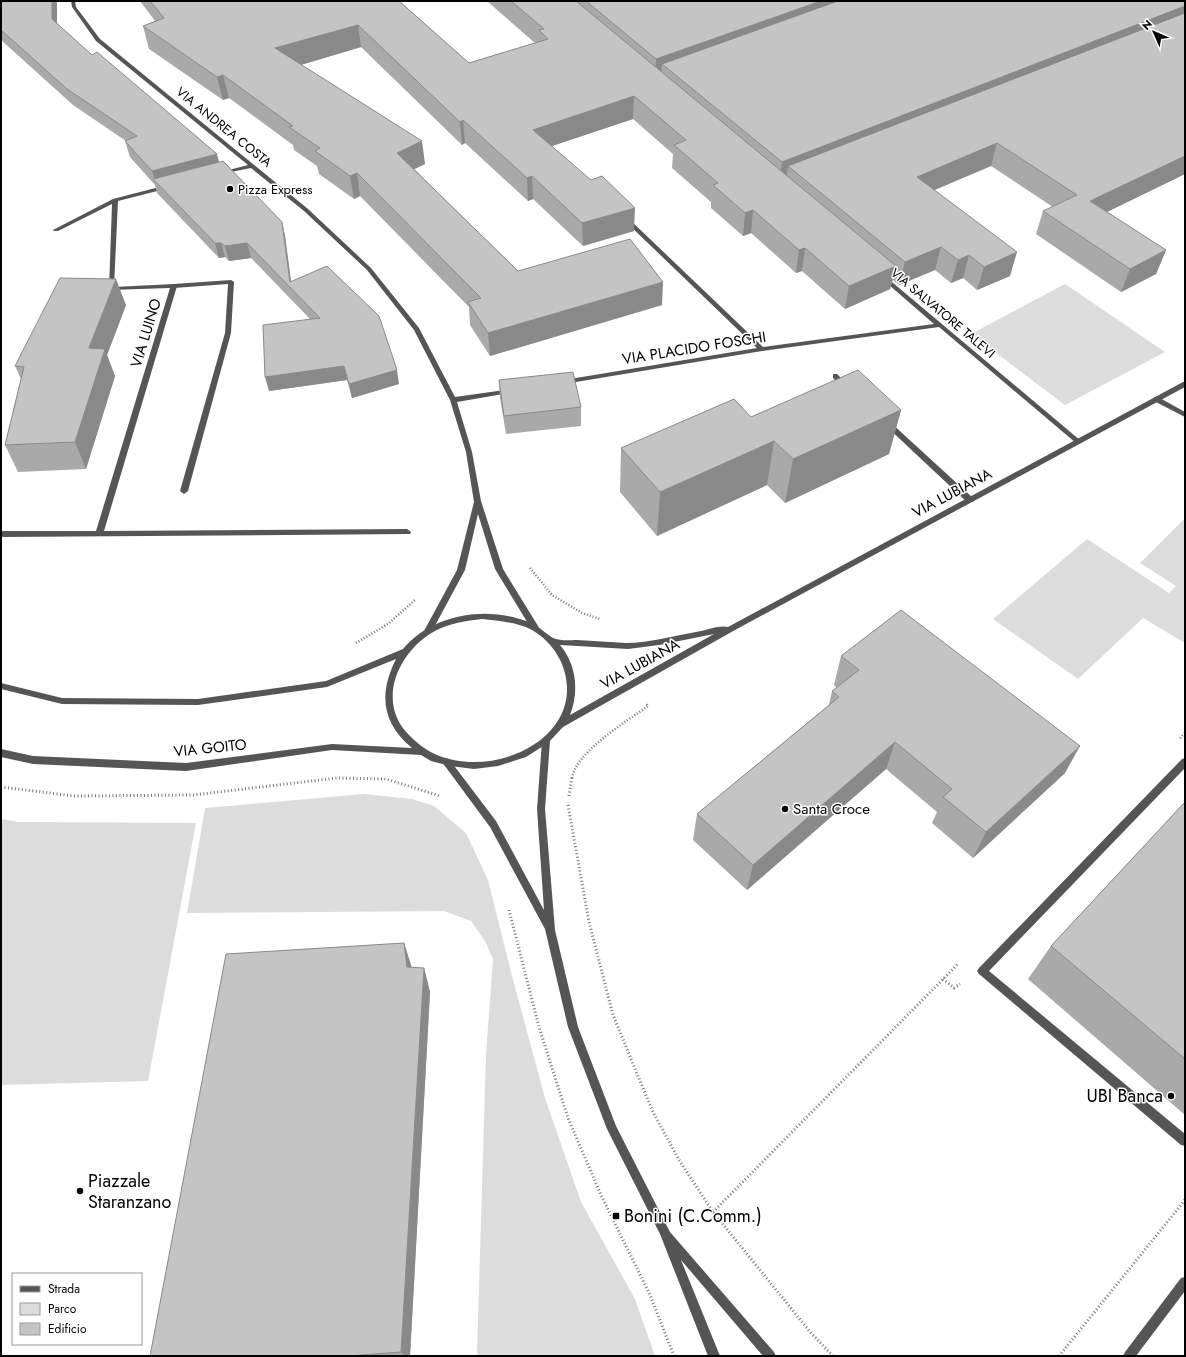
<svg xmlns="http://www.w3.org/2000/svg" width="1186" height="1357" font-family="Jost,sans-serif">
<rect width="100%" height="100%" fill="#fff"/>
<g fill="#dcdcdc">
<polygon points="1065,284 1165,352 1065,405 971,334"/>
<polygon points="1185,518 1185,643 1143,618 1078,679 993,619 1087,539 1169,593 1176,586 1140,563"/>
<polygon points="364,794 412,799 434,806 466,833 488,880 512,976 545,1098 581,1202 635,1299 655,1356 479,1356 477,1353 486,1055 493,959 485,941 471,921 444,911 187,913 205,808"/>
<polygon points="1,819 19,822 196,823 148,1081 1,1085"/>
</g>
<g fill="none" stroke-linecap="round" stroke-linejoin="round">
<g stroke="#777" stroke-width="2.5" stroke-dasharray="1 2" stroke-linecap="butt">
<polyline points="530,568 552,595 582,613 600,619"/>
<polyline points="356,643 388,624 416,599"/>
<polyline points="1180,738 1185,733"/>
<path d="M572,778C576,752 627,721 648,706L647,704"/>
</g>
<g stroke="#777" stroke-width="3" stroke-dasharray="1 2.5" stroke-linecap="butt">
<polyline points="1,787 74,796 193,795 337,778 386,779 440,796"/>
<polyline points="569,796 572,777"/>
<polyline points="568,805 589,922 613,1015 652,1110 679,1160 713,1212 811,1333 833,1356"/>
<polyline points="509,910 539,1027 568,1118 601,1195 650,1295 674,1356"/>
<polyline points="943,979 954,988 960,984"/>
<polyline points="713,1212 959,963"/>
<polyline points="1059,1356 1185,1200"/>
</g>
<g fill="#555" fill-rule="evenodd">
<polygon points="231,280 234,282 231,333 188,491 184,494 180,491 225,333 228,284 174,288 171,286 174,284"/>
<polygon points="833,374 837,374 847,384 847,388 843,388 833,378"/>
<polygon points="886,422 890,422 973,498 974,500 973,502 967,502 886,426 885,424"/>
<polygon points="1185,758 1185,768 989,971 1185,1134 1185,1146 1181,1145 979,974 977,971 979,968 1182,759"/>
</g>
<g fill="#555" fill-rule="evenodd">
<polygon points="71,1 75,1 76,7 100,39 308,209 371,268 419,328 455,397 511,389 512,391 509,393 457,402 472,452 481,501 503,569 538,626 539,628 538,630 532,630 495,569 478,514 465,570 431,633 425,633 424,631 457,570 474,502 466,452 450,400 414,330 367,270 304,211 251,168 221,174 221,172 248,165 96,41 72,7"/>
<polygon points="167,185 169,186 169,188 118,201 114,287 174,284 177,286 104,531 407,529 411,532 410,534 1,537 1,531 96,531 170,288 109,290 112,204 58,231 54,231 53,230 113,199"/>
<polygon points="627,218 629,219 763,347 934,324 881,278 884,276 886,277 1081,441 1080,443 1076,443 939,327 762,351 564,384 562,384 562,380 564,380 757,348 625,221 625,219"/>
<polygon points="1154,397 1158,397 1185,412 1185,417 1154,401"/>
<polygon points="546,738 549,739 550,741 545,809 555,930 578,1027 616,1126 670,1232 774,1352 776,1356 763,1356 681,1260 720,1356 708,1356 660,1234 607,1129 568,1027 545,929 490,827 442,762 443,759 446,758 449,759 496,821 544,910 537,809 542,741 543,739"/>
<polygon points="1185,1277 1185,1291 1136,1356 1123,1356 1125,1352 1181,1278"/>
</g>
<path fill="#555" fill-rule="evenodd" d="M1183,382H1185V387L735,630L563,727L548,743L526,757L498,766L474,769L450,766L431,761L421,755L332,750L186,771L33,764L1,757V749L33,756L186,763L332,744L412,748C381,722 379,693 396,659L327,687L198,705L62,704L1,689V683L62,698L198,699L326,681L403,649C433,613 489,605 531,623C539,626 550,638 556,639C563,641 571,640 577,640C594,641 610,642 626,643C649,643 678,635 701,631C709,629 720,625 728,627ZM482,619C499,621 517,622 532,630C565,649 579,693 555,725C530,759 475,771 437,755C427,751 418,744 410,736C375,703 398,651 435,631C450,623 466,621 482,619ZM714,634L570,715C579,692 577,665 560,645L628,649L659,645Z"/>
</g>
<g fill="#a9a9a9">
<polygon points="1,1 57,1 57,24 92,55 219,162 282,222 285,236 291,282 399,384 352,398 347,380 269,391 310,319 251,258 229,261 225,257 219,258 157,193 155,185 130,157 125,141 126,141 73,105 1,40"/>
<polygon points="140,1 399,1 469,63 535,43 487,1 1185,1 1185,174 1107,212 1166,250 1156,274 1121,292 1036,234 1043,211 1053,207 991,166 934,190 1010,276 977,290 963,278 951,283 935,270 899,285 893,280 890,289 845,309 802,271 796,273 751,233 743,236 711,208 711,202 672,168 673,154 633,119 552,146 634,231 583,246 533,199 528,201 465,143 462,145 361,47 301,65 425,164 414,169 518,271 662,305 490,356 470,325 469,307 360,196 354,199 319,174 317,166 294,150 293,145 229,98 223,100 149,49 143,26 155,21"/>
<polygon points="126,305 107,355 115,376 86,469 18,472 5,445 21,379 15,366"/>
<polygon points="499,380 581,407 581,426 506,434 500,398"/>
<polygon points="901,410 889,454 785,503 767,485 657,536 620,492 621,448"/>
<polygon points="841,656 1065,773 973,858 932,823 937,812 886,769 747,890 693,840 697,814 829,705 832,691 837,688 834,685"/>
<polygon points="1185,802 1185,1115 1028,979 1051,946"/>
<polygon points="404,943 411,967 424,968 430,992 410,1356 150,1356"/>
</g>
<g fill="#898989">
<polygon points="52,1 57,1 57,35 52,19"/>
<polygon points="821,1 881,1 662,64 661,79 655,81 656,59"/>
<polygon points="1185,6 1185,25 788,166 786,183 779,185 782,162"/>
<polygon points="358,25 361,47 280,71 275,48"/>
<polygon points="223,75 229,98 223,100 217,77"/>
<polygon points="634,96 633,119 534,152 533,130"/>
<polygon points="463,120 465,143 462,145 460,122"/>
<polygon points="422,141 425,164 400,176 397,153"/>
<polygon points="997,143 991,166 911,200 917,177"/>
<polygon points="217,154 221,170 155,180 152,171"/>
<polygon points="1185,156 1185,174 1082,224 1090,201"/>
<polygon points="357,173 360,196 354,199 350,176"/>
<polygon points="532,176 533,199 528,201 527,178"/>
<polygon points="635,208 634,231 583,246 582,223"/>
<polygon points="753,210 751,233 743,236 745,213"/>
<polygon points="282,222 285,236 292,289 290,282"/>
<polygon points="215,243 221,243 225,257 219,258"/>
<polygon points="247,243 251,258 229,261 225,246"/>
<polygon points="941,247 935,270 899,285 905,262"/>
<polygon points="805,248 802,271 796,273 799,250"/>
<polygon points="1166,250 1156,274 1121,292 1130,269"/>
<polygon points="1017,252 1010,276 977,290 984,267"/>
<polygon points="969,255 963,278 951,283 958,260"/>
<polygon points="896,266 890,289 845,309 849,286"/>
<polygon points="116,279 126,305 107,355 115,376 86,469 75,442 89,348"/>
<polygon points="663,282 662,305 490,356 488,333"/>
<polygon points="344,366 347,380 269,391 265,377"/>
<polygon points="397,370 399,384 352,398 349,384"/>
<polygon points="901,410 889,454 785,503 793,459"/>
<polygon points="774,441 767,485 657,536 660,492"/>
<polygon points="895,742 886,769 747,890 753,865"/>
<polygon points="1080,746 1065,773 973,858 986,832"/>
<polygon points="404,943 412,968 407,967"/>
<polygon points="424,968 430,992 410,1356 404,1356 401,1352"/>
</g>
<g fill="#c4c4c4" stroke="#898989">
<polygon points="1,1 52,1 52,19 92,55 97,52 217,154 152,171 125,141 137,136 67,89 1,30"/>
<polygon points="150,1 399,1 469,63 548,39 539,30 544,29 511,1 576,1 896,266 849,286 805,248 799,250 753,210 745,213 713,185 718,183 674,145 686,140 634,96 533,130 591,180 602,176 635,208 582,223 532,176 527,178 463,120 460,122 358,25 275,48 422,141 397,153 518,271 630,239 663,282 488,333 468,302 481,298 357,173 350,176 315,151 320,148 289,127 293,126 223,75 217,77 143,26 164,18"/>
<polygon points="586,1 821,1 656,59"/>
<polygon points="838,1 1185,1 1185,6 782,162 662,64"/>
<polygon points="1185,13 1185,156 1090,201 1166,250 1130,269 1043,211 1077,195 997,143 917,177 1017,252 984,267 969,255 958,260 941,247 905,262 788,166"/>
<polygon points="223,161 282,222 290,282 327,266 379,316 397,370 349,384 344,366 265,377 263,325 320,318 247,243 225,246 221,243 215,243 153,179"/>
<polygon points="60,278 116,279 89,348 105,349 75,442 5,445 24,367 15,366"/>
<polygon points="858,370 901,410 793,459 774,441 660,492 621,448 734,399 751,417"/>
<polygon points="573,372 581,407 504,416 499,380"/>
<polygon points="901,610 1080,746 986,832 943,797 952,789 895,742 753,865 697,814 839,697 832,691 859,670 841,656"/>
<polygon points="1185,802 1185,1059 1051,946"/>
<polygon points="404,943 407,967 424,968 401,1352 349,1356 150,1356 226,954"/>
</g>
<g fill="#000" stroke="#fff" stroke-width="1.5">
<circle cx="230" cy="189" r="4"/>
<circle cx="785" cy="809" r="4"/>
<circle cx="1171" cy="1096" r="4"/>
<circle cx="80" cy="1191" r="4"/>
<rect x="612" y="1212" width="8" height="8" rx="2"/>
</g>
<g text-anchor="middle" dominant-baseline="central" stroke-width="3" stroke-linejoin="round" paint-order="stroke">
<g font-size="13" fill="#000" stroke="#fff">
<text transform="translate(224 127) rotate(39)">VIA ANDREA COSTA</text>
<text transform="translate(943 313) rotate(40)">VIA SALVATORE TALEVI</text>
</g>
<g font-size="13" fill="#000" stroke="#fff" text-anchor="start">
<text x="238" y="189">Pizza Express</text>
</g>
<g font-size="15" fill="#000" stroke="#fff">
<text transform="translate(146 333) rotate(-73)">VIA LUINO</text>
<text transform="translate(694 348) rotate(-9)">VIA PLACIDO FOSCHI</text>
<text transform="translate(952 493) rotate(-28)">VIA LUBIANA</text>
<text transform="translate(640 664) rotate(-29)">VIA LUBIANA</text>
<text transform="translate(210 748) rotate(-6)">VIA GOITO</text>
</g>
<g font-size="15" fill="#000" stroke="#fff" text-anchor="start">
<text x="793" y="809">Santa Croce</text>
</g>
<g font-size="18" fill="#000" stroke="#fff" text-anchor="start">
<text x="1163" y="1096" text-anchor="end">UBI Banca</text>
<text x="88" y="1181">Piazzale<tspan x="88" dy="21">Staranzano</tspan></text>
<text x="624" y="1216">Bonini (C.Comm.)</text>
</g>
</g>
<rect width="1186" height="1357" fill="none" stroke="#000000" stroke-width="4"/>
<rect x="12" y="1273" width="130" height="72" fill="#ffffff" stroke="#999999"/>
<rect x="20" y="1286" width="20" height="6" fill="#555555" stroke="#999999"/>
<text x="48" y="1293" font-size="12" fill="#000000">Strada</text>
<rect x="20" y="1303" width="20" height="12" fill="#dcdcdc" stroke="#999999"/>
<text x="48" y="1313" font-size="12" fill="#000000">Parco</text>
<rect x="20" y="1323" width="20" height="12" fill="#c4c4c4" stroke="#999999"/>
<text x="48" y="1333" font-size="12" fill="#000000">Edificio</text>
<g transform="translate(1154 32) rotate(315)" stroke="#ffffff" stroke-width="3" paint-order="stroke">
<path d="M0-3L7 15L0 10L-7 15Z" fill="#000000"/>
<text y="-6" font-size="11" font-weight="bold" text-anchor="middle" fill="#000000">N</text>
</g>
</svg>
